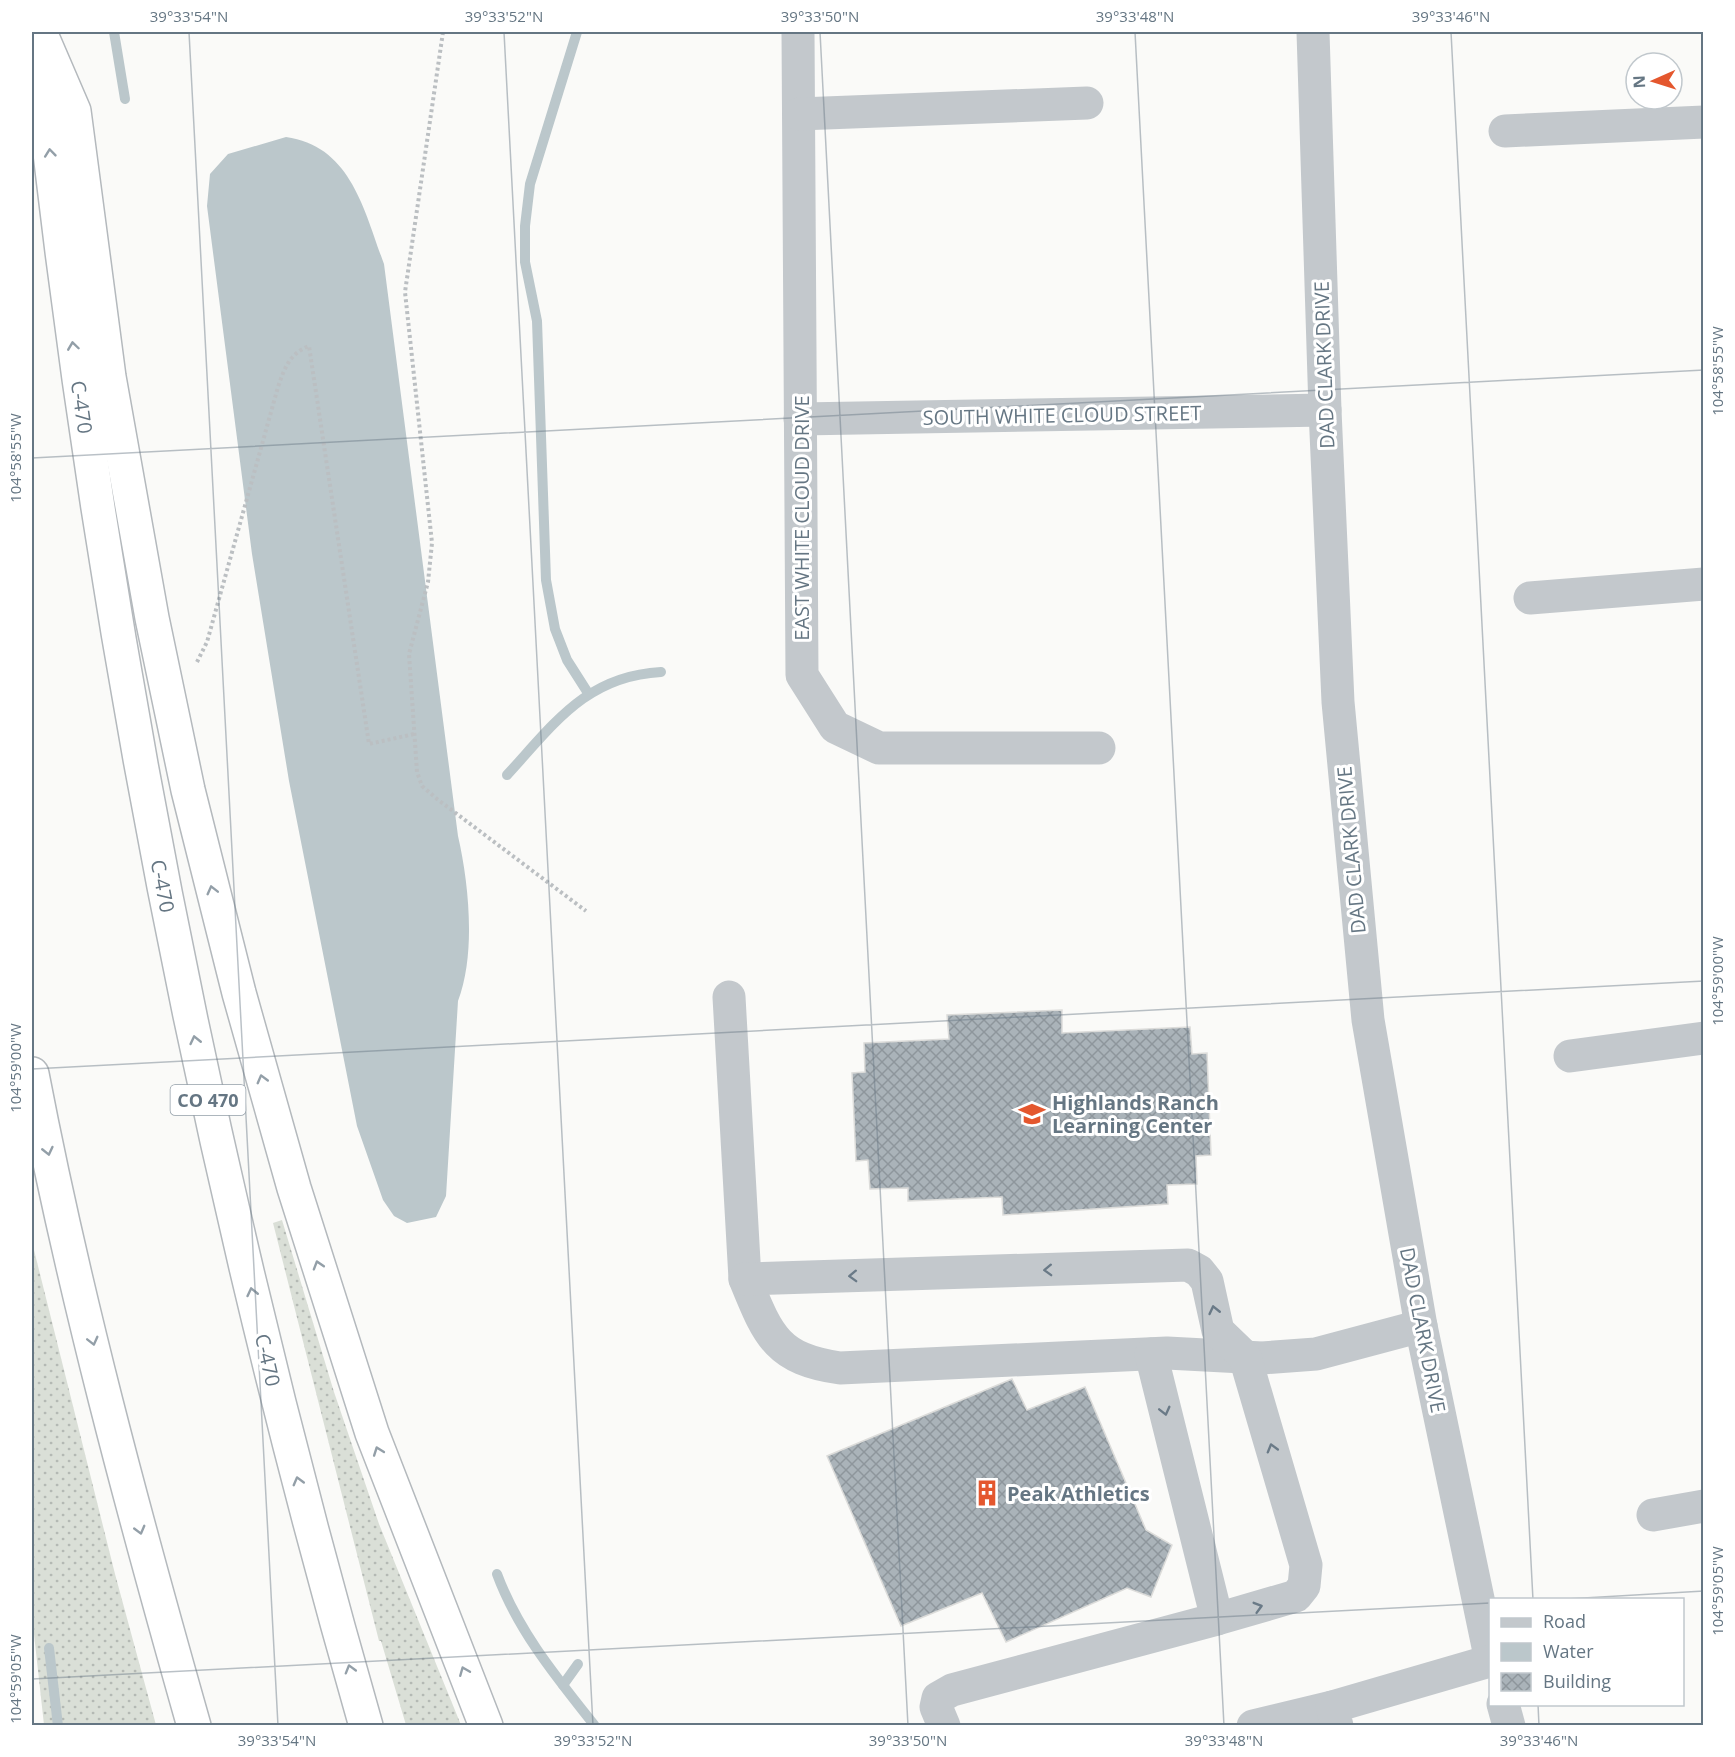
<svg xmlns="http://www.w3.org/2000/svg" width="1735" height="1757" font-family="'Open Sans',sans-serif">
<defs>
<pattern id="grass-dots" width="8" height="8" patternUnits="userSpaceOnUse" patternTransform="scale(1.5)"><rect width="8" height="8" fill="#dadfd7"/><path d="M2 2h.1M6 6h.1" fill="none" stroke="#b4b9b4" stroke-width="1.8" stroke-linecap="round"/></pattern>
<pattern id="building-cross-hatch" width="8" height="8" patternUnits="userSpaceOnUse" patternTransform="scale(1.5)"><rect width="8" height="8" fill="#aab3b9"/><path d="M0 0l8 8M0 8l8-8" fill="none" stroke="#8e969c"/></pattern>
</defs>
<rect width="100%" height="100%" fill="#fafaf8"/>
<g fill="url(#grass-dots)">
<polygon points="282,1220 334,1392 379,1524 461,1725 406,1725 381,1641 379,1641 273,1223"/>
<polygon points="32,1242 115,1574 156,1725 44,1725 32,1616"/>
</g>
<path fill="#bbc7cb" d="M286,137C351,146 364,210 384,264L458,836C469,884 476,954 458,1001L446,1196L436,1217L407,1223L394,1216L383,1200L357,1126L289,781L252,554L207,206L210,174L228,154Z"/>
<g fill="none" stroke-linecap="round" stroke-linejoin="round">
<g stroke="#bbc7cb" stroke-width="10">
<polyline points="114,32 125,99"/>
<polyline points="577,32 530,184 525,226 525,262 537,321 546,580 555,629 567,660 588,693"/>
<path d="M507,775C554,724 586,676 661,672"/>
<path d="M497,1574C518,1631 557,1678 595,1726"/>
<polyline points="49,1648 58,1726"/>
<polyline points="563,1685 578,1664"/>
</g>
</g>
<g fill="url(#building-cross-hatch)" stroke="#dcdcda" stroke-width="1.5">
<polygon points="1062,1010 1062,1033 1190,1027 1192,1054 1207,1053 1211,1155 1196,1156 1197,1184 1167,1185 1168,1204 1003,1215 1002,1197 908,1201 908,1188 870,1189 868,1160 856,1161 852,1073 865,1072 864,1043 949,1039 947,1015"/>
<polygon points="1012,1379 1027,1410 1085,1387 1146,1530 1172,1545 1151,1597 1127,1588 1006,1642 982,1593 901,1626 827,1456"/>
</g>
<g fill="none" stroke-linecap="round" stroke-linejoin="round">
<g stroke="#b4b9bd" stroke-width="36">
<g id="highway">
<polyline points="40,32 74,111 109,377 152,618 188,790 239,993 294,1188 372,1433 486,1726"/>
<path d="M39,54C99,620 209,1179 366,1726"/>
<path d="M32,1074C74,1293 133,1511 194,1726"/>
</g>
</g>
<g stroke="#bbbfc2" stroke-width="4" stroke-dasharray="3 3" stroke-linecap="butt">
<polyline points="443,32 405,292 432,543 428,582 409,654 417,772 422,786 437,799 586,911"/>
<path d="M197,662L207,642L278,387C284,369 290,353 309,346L369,744L414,734"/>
</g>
<g stroke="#c3c8cc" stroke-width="33">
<polyline points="798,32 802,675 835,727 879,748 1099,748"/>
<polyline points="1313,32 1325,410 1338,702 1368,1020 1421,1326 1490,1656"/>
<polyline points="799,114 1087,103"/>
<polyline points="1505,131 1704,122"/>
<polyline points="800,419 1325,410"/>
<polyline points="1530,598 1704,584"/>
<path d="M729,997L745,1279C768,1335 776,1359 840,1368L1167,1353L1262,1358L1316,1354L1421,1326"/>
<polyline points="1570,1056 1704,1038"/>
<polyline points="745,1279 1188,1265 1199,1271 1207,1281 1218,1331 1245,1357 1306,1565 1304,1586 1296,1596 1217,1619 1151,1354"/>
<polyline points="1653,1515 1704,1506"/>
<polyline points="1503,1704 1509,1726"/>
<polyline points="944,1726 936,1707 938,1698 952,1690 1217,1619"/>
<polyline points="1253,1726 1332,1707"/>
<polyline points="1337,1726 1332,1707 1490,1661"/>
</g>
<use href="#highway" stroke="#fff" stroke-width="33"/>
</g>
<defs><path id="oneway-chevron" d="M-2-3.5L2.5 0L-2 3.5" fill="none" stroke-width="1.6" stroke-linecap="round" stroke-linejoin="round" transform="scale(1.5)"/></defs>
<g stroke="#939fa8">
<use href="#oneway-chevron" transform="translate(50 153) rotate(-96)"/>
<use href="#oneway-chevron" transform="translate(73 346) rotate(-98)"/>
<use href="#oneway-chevron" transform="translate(212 890) rotate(-104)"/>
<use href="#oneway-chevron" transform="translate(195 1040) rotate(-103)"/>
<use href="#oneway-chevron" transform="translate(262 1079) rotate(-105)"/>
<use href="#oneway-chevron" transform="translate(48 1151) rotate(77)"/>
<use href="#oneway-chevron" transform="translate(318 1265) rotate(-107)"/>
<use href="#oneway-chevron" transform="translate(252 1292) rotate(-103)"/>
<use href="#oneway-chevron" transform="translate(93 1341) rotate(76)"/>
<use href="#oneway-chevron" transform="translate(378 1451) rotate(-110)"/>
<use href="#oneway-chevron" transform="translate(298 1481) rotate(-105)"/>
<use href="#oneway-chevron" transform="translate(140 1530) rotate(75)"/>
<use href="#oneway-chevron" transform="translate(350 1669) rotate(-106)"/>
<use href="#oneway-chevron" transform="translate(464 1671) rotate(-112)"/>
</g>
<g stroke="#6a7a87">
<use href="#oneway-chevron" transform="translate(1048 1270) rotate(178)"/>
<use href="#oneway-chevron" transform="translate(853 1276) rotate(178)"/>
<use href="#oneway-chevron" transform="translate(1214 1310) rotate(-103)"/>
<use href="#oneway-chevron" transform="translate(1165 1411) rotate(76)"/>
<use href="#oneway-chevron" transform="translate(1272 1448) rotate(-106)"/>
<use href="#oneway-chevron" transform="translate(1258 1607) rotate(-16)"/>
</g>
<path fill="none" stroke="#657683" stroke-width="1.5" stroke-opacity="0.45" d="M189,32L278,1726M504,32L593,1726M820,32L908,1726M1135,32L1224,1726M1451,32L1533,1600M32,458L1704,370M32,1069L1704,981M1549,1600L1704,1591M32,1679L1490,1603M1538,1704L1539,1726"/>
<defs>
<g id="school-bare" transform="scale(2.07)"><path d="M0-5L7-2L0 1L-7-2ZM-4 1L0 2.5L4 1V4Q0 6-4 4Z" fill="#e4572e" stroke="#fff" stroke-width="2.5" paint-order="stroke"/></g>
<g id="building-bare" transform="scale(2.07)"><path d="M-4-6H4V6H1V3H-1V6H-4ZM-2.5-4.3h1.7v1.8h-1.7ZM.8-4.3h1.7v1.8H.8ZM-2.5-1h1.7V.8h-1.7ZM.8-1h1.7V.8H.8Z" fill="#e4572e" stroke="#fff" stroke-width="2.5" paint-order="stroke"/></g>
</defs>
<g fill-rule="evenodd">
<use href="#school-bare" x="1032" y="1114"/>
<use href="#building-bare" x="987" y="1493"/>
</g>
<g text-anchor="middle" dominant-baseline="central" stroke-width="6" stroke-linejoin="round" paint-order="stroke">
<rect fill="#fff" stroke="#939fa8" stroke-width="1.5" x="170.5" y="1085" width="75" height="30" rx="4.5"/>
<g font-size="18" font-weight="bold" fill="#657683">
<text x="208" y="1100">CO 470</text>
</g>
<g font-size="20" fill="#657683" stroke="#fff">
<text transform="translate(1324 365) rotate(-92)">DAD CLARK DRIVE</text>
<text transform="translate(82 407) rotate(82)">C-470</text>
<text transform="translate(1062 415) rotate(-1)">SOUTH WHITE CLOUD STREET</text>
<text transform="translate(801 518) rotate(-90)">EAST WHITE CLOUD DRIVE</text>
<text transform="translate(1351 850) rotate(-95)">DAD CLARK DRIVE</text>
<text transform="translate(163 886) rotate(79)">C-470</text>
<text transform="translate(1423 1330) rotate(79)">DAD CLARK DRIVE</text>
<text transform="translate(268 1360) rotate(77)">C-470</text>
</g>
<g font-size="20" font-weight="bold" fill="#657683" stroke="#fff" text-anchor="start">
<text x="1052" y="1102">Highlands Ranch<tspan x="1052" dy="23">Learning Center</tspan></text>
<text x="1007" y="1493">Peak Athletics</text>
</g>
</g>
<rect width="1735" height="1757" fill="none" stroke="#ffffff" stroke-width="66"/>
<rect x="1489" y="1598" width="195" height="108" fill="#ffffff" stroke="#c1c8cd" stroke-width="1.5"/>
<rect x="1501" y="1618" width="30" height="9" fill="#c3c8cc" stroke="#c1c8cd" stroke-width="1.5"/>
<text x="1543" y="1628" font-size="18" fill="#657683">Road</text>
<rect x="1501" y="1643" width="30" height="18" fill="#bbc7cb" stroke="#c1c8cd" stroke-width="1.5"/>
<text x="1543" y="1658" font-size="18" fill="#657683">Water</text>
<rect x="1501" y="1673" width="30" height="18" fill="url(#building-cross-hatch)" stroke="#c1c8cd" stroke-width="1.5"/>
<text x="1543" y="1688" font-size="18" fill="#657683">Building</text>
<g transform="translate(1654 81) rotate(267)"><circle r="28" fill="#ffffff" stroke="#c1c8cd" stroke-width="1.5"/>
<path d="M0-4.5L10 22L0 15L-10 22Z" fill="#e4572e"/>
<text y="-9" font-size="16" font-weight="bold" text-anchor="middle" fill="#657683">N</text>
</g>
<rect x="33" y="33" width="1669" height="1691" fill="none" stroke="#657683" stroke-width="2"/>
<g font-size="15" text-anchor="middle" fill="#657683">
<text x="189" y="22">39°33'54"N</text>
<text x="504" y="22">39°33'52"N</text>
<text x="820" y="22">39°33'50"N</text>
<text x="1135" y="22">39°33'48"N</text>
<text x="1451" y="22">39°33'46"N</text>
<text transform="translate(1718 371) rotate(-90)" y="5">104°58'55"W</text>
<text transform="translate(16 458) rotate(-90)" y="5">104°58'55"W</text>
<text transform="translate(1718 981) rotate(-90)" y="5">104°59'00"W</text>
<text transform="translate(16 1068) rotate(-90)" y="5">104°59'00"W</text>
<text transform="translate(1718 1591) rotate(-90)" y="5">104°59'05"W</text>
<text transform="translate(16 1679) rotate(-90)" y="5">104°59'05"W</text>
<text x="277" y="1746">39°33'54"N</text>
<text x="593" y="1746">39°33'52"N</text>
<text x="908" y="1746">39°33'50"N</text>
<text x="1224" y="1746">39°33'48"N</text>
<text x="1539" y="1746">39°33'46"N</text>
</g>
</svg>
